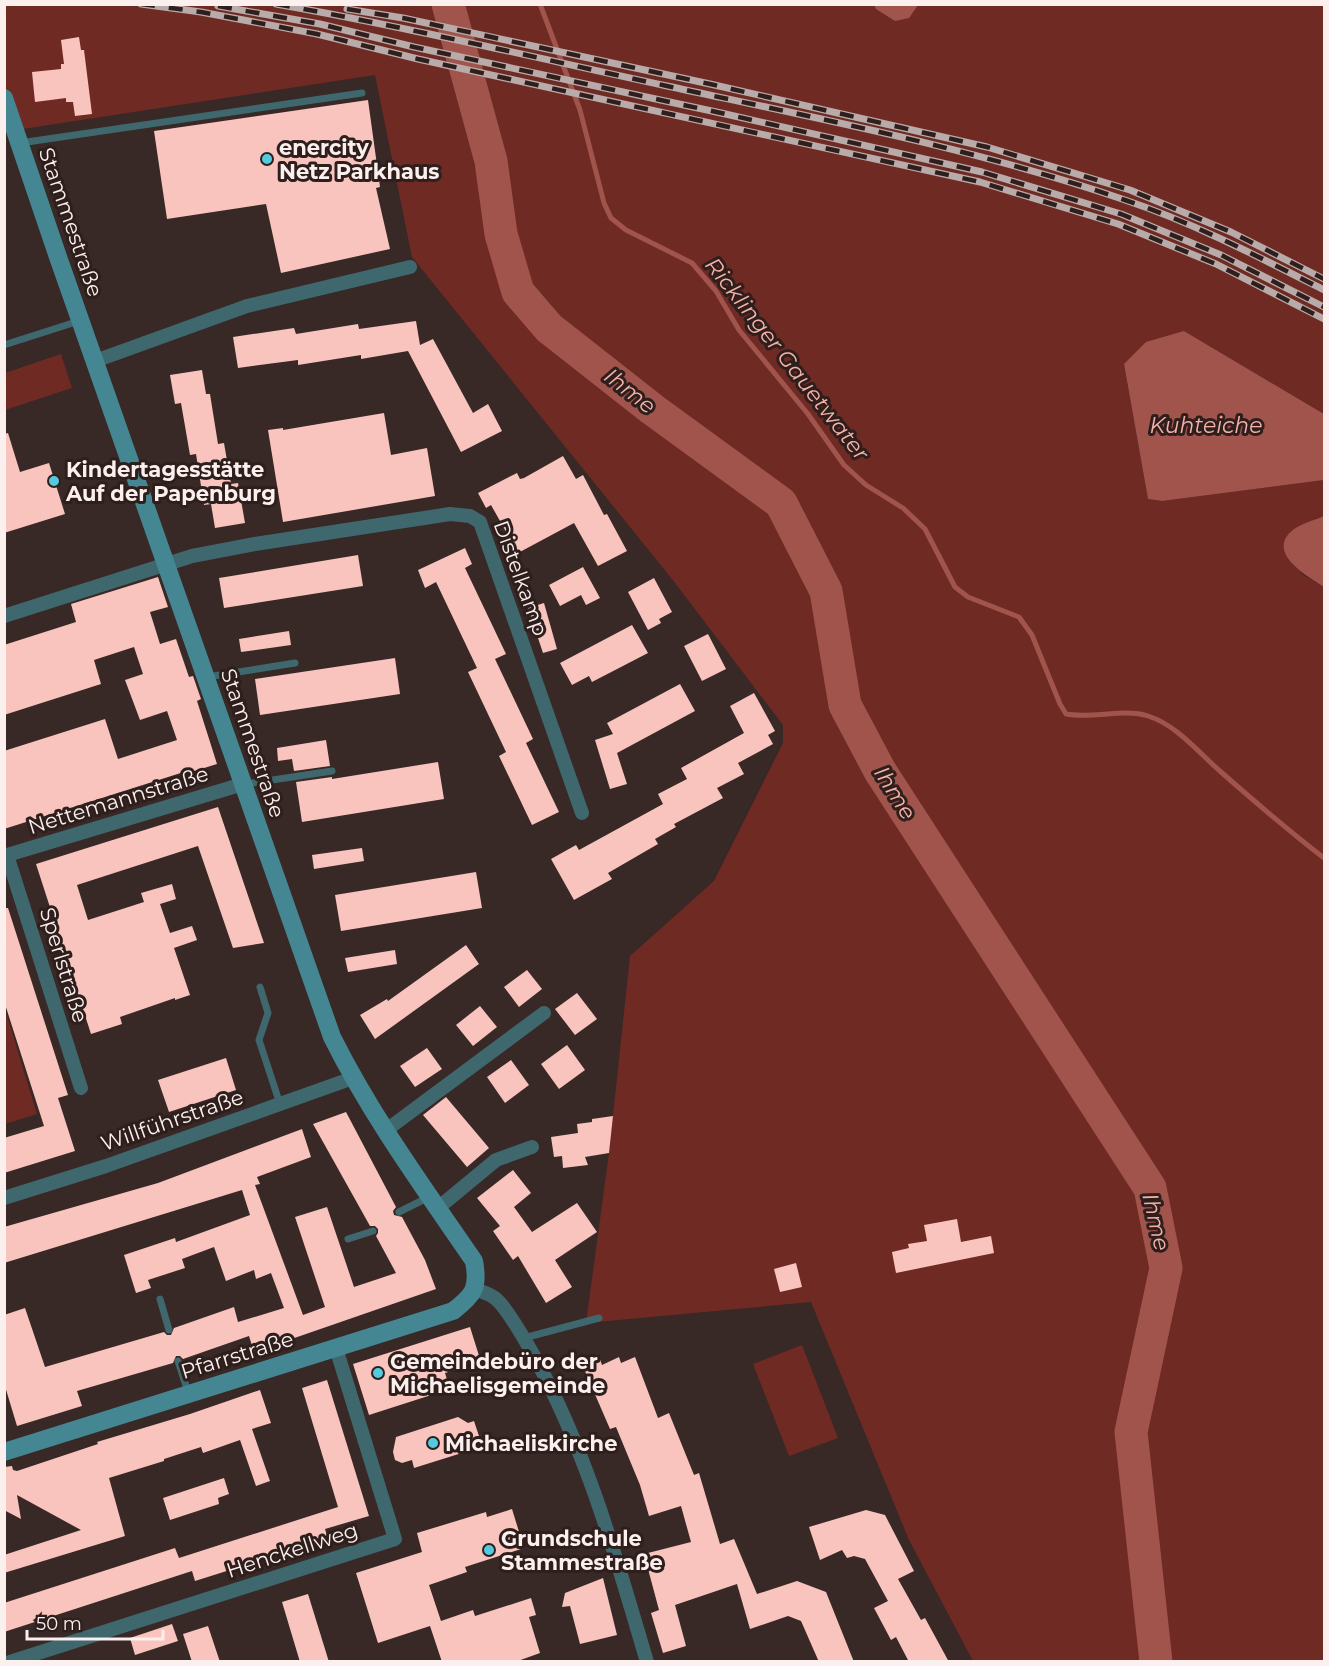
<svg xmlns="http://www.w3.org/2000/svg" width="1329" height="1666" font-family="Montserrat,sans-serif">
<rect width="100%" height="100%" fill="#382826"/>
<g fill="#6f2a24">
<polygon points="4,5 1324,5 1324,414 1184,331 1124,364 1148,499 1162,501 1324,480 1324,516 1293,530 1285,543 1302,574 1324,587 1324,1661 973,1661 909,1540 811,1302 586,1323 609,1153 630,956 714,881 783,743 783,725 672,579 412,257 375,75 16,130 5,98"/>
<polygon points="61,354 72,388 5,410 5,373"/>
<polygon points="5,1009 37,1114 5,1124 4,1124"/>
<polygon points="802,1345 838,1438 789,1456 753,1364"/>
</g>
<g fill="#a1544b">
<polygon points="874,5 873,5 918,5 909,18 895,21 876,9"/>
<polygon points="1184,331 1324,414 1324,480 1162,501 1148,499 1124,364 1146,342"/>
<path d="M1324,516V587C1307,576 1264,552 1294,529C1303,523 1315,520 1324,516Z"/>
</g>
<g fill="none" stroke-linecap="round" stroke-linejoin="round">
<path stroke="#a1544b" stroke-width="5" d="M540,4L580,110L604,203L611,218L626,230L692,263L716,291L739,330L808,414L844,465L866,485L903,508L925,529L955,587L968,597L1019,617L1032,635L1060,704L1066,714C1092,719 1124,708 1148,716C1177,725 1199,753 1221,772C1254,801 1289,831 1324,858"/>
<polyline stroke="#a1544b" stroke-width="33" points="448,4 491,161 501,234 518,292 549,328 652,409 781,503 826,591 845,705 880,771 1150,1188 1166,1268 1131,1432 1156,1662"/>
</g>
<g fill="#f9c4bd">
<polygon points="79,37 81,50 84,50 92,114 75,116 73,102 66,102 66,98 35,102 32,72 61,69 61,64 64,64 61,40"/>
<polygon points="368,100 380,187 376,188 390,249 281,273 266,204 167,219 154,131"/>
<polygon points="416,321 420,345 433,339 473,413 488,404 502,431 461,452 408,351 361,359 361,355 298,365 298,360 238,368 233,337 294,328 296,334 358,324 359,329"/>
<polygon points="202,370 206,394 210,394 218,444 224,443 231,484 238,483 245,523 215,528 211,504 204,505 196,454 190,455 181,403 175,404 170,375"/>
<polygon points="384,413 391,455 427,448 435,496 283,522 268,430 283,428 283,430"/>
<polygon points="8,433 20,472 49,463 65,514 4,533 4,434"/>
<polygon points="563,456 576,479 583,475 604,515 607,514 627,551 598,566 574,523 518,553 491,505 486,508 478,493 517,473 520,479 524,478"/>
<polygon points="465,548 472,564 465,568 506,654 495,659 533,739 526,743 559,812 532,825 499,756 506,752 468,672 477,668 436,582 425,588 418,570"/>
<polygon points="358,555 363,586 224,608 219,578"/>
<polygon points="583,567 600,598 586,605 581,595 560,606 549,585"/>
<polygon points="158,577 168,607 150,612 160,644 176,639 189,677 193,676 201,699 197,701 217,764 188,773 187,771 4,829 4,751 105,719 118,759 177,740 167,711 140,720 125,680 143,674 134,647 94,660 101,684 4,715 4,645 76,622 71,604"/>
<polygon points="654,578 672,612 659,619 661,623 648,630 628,592"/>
<polygon points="544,603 557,649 543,653 528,608"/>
<polygon points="632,625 648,653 592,682 589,676 572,685 560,663"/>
<polygon points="289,631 291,645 241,652 239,639"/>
<polygon points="708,634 726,669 702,681 684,646"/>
<polygon points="395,658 400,694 260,715 255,679"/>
<polygon points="680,684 695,711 617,753 627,784 610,789 595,740 613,734 607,723"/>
<polygon points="754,693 775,731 768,735 773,744 738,763 744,774 717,788 723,798 674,824 676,827 655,839 658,844 608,873 612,879 574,900 551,859 576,845 579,850 663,804 658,794 687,779 681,768 744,733 730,706"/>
<polygon points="326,740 330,766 294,771 292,759 278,761 277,748"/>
<polygon points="438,762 444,799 302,822 296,782 332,777 332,779"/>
<polygon points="218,807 264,943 233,948 198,846 77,885 88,920 144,902 141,893 172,884 176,899 160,904 170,933 192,926 197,940 174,948 190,995 175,1000 175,998 120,1017 122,1024 91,1034 36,864"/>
<polygon points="362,848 364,861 314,869 312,855"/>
<polygon points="476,872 482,908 341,931 335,895"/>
<polygon points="4,908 8,908 68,1095 58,1098 75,1151 4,1173 4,1138 44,1126 4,1001"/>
<polygon points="466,945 479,964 375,1039 360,1015 387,999 388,1001"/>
<polygon points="395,950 397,964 348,972 345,958"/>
<polygon points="527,970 542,989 519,1007 504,987"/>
<polygon points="577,993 597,1019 575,1035 555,1009"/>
<polygon points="480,1006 497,1027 473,1046 456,1025"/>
<polygon points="567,1045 585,1070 559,1089 541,1064"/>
<polygon points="427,1048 442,1069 415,1087 400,1066"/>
<polygon points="226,1058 236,1090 169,1112 158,1080"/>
<polygon points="511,1060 529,1085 505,1103 487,1077"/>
<polygon points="446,1097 489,1148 467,1167 423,1115"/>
<polygon points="346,1112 396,1207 393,1211 394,1215 402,1217 425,1260 436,1289 254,1352 249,1336 183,1359 180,1356 176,1356 173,1363 77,1391 82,1406 17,1426 4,1383 4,1315 25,1308 45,1367 164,1332 167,1335 171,1335 174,1328 234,1307 238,1322 284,1308 271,1273 256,1279 254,1270 226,1281 214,1247 182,1259 185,1268 148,1280 151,1288 136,1293 124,1255 175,1238 176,1242 250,1215 242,1190 4,1263 4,1227 158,1183 302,1129 311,1157 257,1177 260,1184 255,1185 303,1315 325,1307 295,1217 327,1207 354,1287 396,1273 376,1236 378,1233 378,1229 375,1226 370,1226 313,1124"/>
<polygon points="613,1116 609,1153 585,1157 588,1165 563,1168 562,1156 554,1157 551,1137 578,1133 577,1124 592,1122 592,1119"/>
<polygon points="513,1170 531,1193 514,1207 532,1232 577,1203 597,1232 555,1260 572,1287 546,1303 518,1256 513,1260 493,1231 500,1226 477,1198"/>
<polygon points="957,1219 961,1242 991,1236 994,1253 896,1273 892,1252 909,1248 908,1244 927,1241 924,1225"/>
<polygon points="796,1263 802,1287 780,1292 774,1269"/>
<polygon points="470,1327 481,1362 445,1373 450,1389 369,1415 353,1364"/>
<polygon points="598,1354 602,1365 619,1357 621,1363 635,1357 658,1418 669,1413 694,1475 699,1473 720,1544 734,1539 757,1594 797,1581 826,1592 854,1662 819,1662 801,1621 788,1616 750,1629 737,1584 675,1605 686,1646 663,1653 651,1613 659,1610 644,1554 691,1542 681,1506 649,1516 640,1485 616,1427 610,1429 581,1362"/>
<polygon points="327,1380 369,1516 325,1529 328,1539 195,1581 192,1571 4,1632 4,1603 175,1548 179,1558 338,1507 302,1388"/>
<polygon points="260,1390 271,1423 252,1429 270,1481 256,1486 240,1440 203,1453 201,1447 164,1459 164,1461 109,1478 125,1536 4,1573 4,1555 81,1530 17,1495 21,1519 4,1510 4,1467 12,1466 13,1470 17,1471 98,1444 97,1442 190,1414"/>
<polygon points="458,1417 468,1423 474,1421 479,1436 474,1437 465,1452 414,1468 412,1460 402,1463 395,1460 393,1452 396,1437"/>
<polygon points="224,1478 229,1494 218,1498 219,1504 170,1520 163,1498"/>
<polygon points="512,1509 524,1548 465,1567 467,1572 429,1585 441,1621 473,1610 475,1616 531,1598 536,1615 529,1617 540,1653 515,1662 442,1662 430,1626 378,1643 356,1573 422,1552 417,1533 486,1512 487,1517"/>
<polygon points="866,1510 885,1515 914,1571 898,1579 921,1620 925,1618 949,1662 909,1662 896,1637 891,1640 874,1608 888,1601 865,1559 854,1556 847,1558 842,1550 820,1560 809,1527"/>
<polygon points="603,1578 617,1635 580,1644 570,1606 562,1607 565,1593"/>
<polygon points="308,1594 329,1662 300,1662 282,1602"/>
<polygon points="172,1624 178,1641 135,1655 130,1638"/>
<polygon points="208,1626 220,1662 192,1662 183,1634"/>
</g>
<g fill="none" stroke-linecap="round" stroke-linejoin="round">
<g stroke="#3f676e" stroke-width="7">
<polyline points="20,143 362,93"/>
<polyline points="4,345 79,321"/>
<polyline points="207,677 295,663"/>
<polyline points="246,784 332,771"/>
<polyline points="260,987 268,1013 259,1040 280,1104"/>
<polyline points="399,1212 429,1197"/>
<polyline points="348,1239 373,1231"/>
<polyline points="160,1299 169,1330"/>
<polyline points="524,1338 599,1318"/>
<polyline points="178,1361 188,1392"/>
</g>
<g stroke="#3f676e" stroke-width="14">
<polyline points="95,361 247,306 410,267"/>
<polyline points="4,616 192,556 255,544 450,514 470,516 480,522 582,813"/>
<polyline points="7,855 81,1088"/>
<polyline points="4,856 243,784"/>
<polyline points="385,1131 544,1013"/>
<polyline points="4,1198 106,1166 353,1078"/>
<polyline points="438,1208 496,1160 532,1147"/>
<path d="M475,1289C482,1292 491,1294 496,1299C508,1309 526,1342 534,1356C587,1452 616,1557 647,1662"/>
<polyline points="10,1662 395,1539 336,1348"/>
</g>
<path stroke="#448793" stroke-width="18" d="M4,98L58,257L332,1037C372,1117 424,1188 474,1261C479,1288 474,1295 453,1311L4,1452"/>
<g stroke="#b8aba9" stroke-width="7">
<g id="rail">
<polyline points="141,4 201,12 317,34 418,59 980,182 1118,224 1216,264 1324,319"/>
<path d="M276,4C407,27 537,58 667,86C821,119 976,149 1125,200C1194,223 1259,257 1324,290"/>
<polyline points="218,6 320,24 414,47 721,113 982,172 1121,214 1221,255 1324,307"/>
<polyline points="347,9 403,18 710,84 987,147 1130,190 1231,232 1324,279"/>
</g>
</g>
<use href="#rail" stroke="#2e1f1d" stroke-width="4.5" stroke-dasharray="14" stroke-linecap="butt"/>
</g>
<g fill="#54cade" stroke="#2e1f1d" stroke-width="2">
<circle cx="267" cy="159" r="6"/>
<circle cx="54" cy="481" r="6"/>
<circle cx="378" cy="1373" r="6"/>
<circle cx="433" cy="1443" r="6"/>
<circle cx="489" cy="1550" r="6"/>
</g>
<g text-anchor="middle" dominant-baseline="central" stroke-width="6" stroke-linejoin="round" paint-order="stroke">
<g font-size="21" font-weight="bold" fill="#fbf0ee" stroke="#2e1f1d" text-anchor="start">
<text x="279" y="147">enercity<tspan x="279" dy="24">Netz Parkhaus</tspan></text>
<text x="66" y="469">Kindertagesstätte<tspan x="66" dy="24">Auf der Papenburg</tspan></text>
<text x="390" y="1361">Gemeindebüro der<tspan x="390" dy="24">Michaelisgemeinde</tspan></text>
<text x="445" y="1443">Michaeliskirche</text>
<text x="501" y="1538">Grundschule<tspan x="501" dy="24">Stammestraße</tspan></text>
</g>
<g font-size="21" fill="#fbf0ee" stroke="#2e1f1d">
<text transform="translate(71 222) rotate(71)">Stammestraße</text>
<text transform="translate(521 578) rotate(70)">Distelkamp</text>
<text transform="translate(253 743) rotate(71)">Stammestraße</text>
<text transform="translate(118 800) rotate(-17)">Nettemannstraße</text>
<text transform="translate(64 965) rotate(73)">Sperlstraße</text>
<text transform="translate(172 1120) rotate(-19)">Willführstraße</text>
<text transform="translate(237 1355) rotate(-17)">Pfarrstraße</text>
<text transform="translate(292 1550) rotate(-18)">Henckellweg</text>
</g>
<g font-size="22" font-style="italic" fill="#f5b2a9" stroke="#2e1f1d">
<text transform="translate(787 359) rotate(52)">Ricklinger Gauetwater</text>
<text transform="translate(630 391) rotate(38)">Ihme</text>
<text x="1206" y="425">Kuhteiche</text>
<text transform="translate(895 793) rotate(58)">Ihme</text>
<text transform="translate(1156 1222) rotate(77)">Ihme</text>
</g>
</g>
<rect width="1329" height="1666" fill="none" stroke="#fbf0ee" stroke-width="12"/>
<path d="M27 1630v9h136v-9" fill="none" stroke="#fbf0ee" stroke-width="3"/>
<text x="36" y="1630" font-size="18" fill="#fbf0ee" stroke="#2e1f1d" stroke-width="4.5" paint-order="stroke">50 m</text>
</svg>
